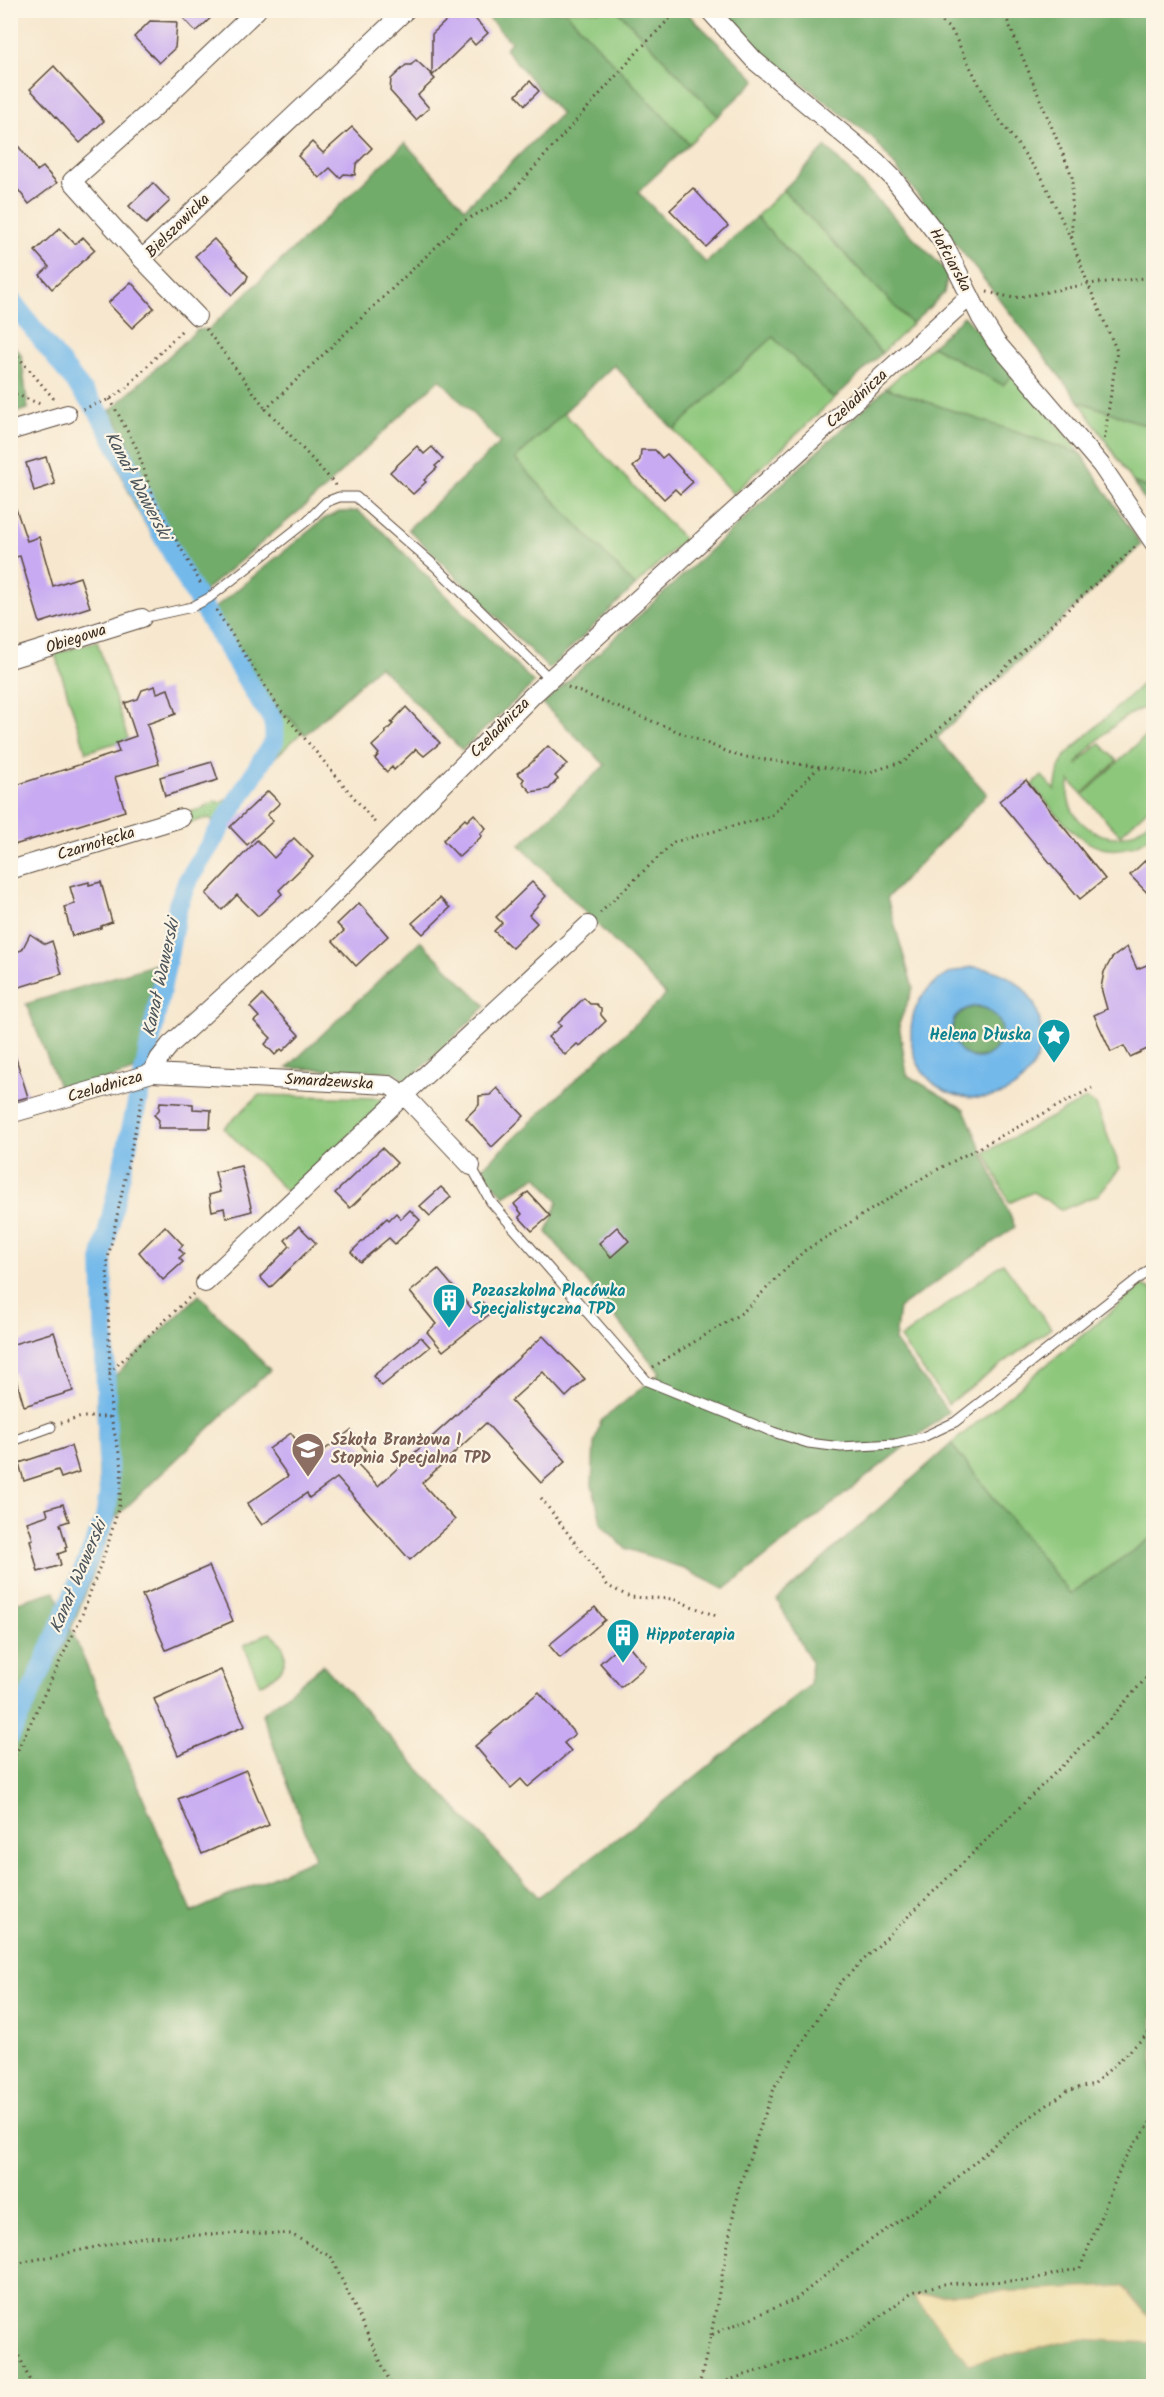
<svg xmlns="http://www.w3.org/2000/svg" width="1164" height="2397" font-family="Kalam,sans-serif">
<rect width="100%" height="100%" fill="#fcf5e5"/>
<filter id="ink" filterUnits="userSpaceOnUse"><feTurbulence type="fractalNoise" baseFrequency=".0167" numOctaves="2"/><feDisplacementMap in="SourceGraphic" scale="12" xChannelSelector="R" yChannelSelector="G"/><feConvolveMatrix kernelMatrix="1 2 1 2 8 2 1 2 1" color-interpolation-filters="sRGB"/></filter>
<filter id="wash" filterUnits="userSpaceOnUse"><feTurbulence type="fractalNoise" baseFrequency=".008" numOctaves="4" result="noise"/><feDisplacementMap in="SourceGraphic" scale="24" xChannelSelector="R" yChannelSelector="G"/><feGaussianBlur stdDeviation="1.35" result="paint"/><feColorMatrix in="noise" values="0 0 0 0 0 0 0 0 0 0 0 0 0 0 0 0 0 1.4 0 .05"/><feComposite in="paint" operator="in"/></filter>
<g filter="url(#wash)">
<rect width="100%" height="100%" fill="#f7e7ce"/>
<g fill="#8dc77b" stroke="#64784c" stroke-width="1.5">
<polygon points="565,11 618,11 718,116 689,144"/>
<polygon points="783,190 912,324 882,353 756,217"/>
<polygon points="773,337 834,399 733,494 674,430"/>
<polygon points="932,346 1002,384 1016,372 1081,454 886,388"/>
<polygon points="1079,401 1153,428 1153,490 1133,482"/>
<polygon points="111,410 125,434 164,536 201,594 190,601 136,508 104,436 92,416"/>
<polygon points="564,413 684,539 635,586 515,459"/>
<polygon points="208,605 278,716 281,714 289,717 302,732 263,769 188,895 184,907 154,1044 138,1058 156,964 181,878 214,824 210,818 187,823 184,813 201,809 215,801 222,802 235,794 269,733 268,723 260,707 197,612"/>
<polygon points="97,641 128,739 86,752 55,654"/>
<path d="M1143,683L1153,693V706C1127,708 1092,744 1076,765L1100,743L1117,761L1082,794L1070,781C1060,809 1089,838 1117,837C1132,836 1143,827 1153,817V835C1097,875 1065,824 1032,785L1042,776L1055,790L1059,768L1065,756Z"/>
<polygon points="1153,729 1153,804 1120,835 1083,795"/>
<polygon points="132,1088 146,1088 110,1264 112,1365 98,1378 96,1252"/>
<polygon points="259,1095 380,1098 385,1102 289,1194 224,1128"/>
<polygon points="1086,1099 1096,1105 1120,1168 1098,1195 1062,1210 1033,1192 1009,1203 985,1152"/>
<polygon points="1003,1263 1051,1328 948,1404 900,1339"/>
<polygon points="1143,1285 1153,1290 1153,1537 1070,1594 951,1444"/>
<polygon points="116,1517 71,1629 11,1754 10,1717 86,1559 95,1523"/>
<path d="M270,1632C274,1637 281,1642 283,1647C292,1665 273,1678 260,1685L244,1645Z"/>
</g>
<g fill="#72ac6b" stroke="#566b44" stroke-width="1.5">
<polygon points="482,11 565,11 689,144 638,192 706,263 756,217 882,353 834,399 773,337 674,430 614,365 515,459 635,586 549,669 408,529 500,443 440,379 349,464 325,489 201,594 164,536 125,434 111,410 197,330 209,329 405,143 465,208 561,114 505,49 511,42"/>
<polygon points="618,11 685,11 756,80 718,116"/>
<polygon points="720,11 1153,11 1153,428 1079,401 873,138 744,39"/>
<polygon points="826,147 948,273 944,293 912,324 783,190"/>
<polygon points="964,316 1016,372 1003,385 932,346"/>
<polygon points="10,341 21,354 28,409 11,414"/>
<polygon points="886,388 1081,454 1141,545 937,738 987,794 887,898 913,988 899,1024 907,1075 964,1109 1015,1227 899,1308 895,1341 948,1412 725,1589 680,1567 625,1548 602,1525 592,1485 594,1443 601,1421 660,1373 547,1232 558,1201 537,1176 504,1196 481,1169 666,995 520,845 605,765 543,704"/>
<polygon points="1133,482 1153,490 1153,514"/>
<polygon points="358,511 383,532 534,683 462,750 379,666 305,735 289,717 281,714 279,717 211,611 324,519 339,512"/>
<polygon points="420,941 486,1006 406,1083 394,1072 287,1068"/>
<polygon points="156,964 136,1070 62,1094 26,1004"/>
<circle cx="977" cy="1032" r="25"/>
<polygon points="199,1295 270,1370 116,1517 95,1523 100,1505 97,1393"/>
<polygon points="951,1444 1070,1594 1153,1537 1153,2386 11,2386 10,1754 71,1629 192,1912 315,1858 262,1714 323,1665 538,1897 636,1824 810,1685 811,1662 777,1600"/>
<polygon points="55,1591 62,1609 11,1716 11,1604"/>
</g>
<polygon fill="#eeda9e" stroke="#94825e" stroke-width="1.5" points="1123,2286 1153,2322 1153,2343 1078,2339 969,2364 913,2296"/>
<path fill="#73b9ea" stroke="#577284" stroke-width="1.5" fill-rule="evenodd" d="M974,967C1067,975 1058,1098 978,1098C895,1099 884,979 974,967ZM978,1006C996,1010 1011,1030 996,1048C967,1084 923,1013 978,1006Z"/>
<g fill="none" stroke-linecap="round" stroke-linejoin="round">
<path stroke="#73b9ea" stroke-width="20" d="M10,299L98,411L126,461L148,509L191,588L261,703C272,715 276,724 274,741L187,882L178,905L146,1064L102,1257L109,1493L105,1519L37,1680L10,1736"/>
</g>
<g id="blocks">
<g fill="#c7aaf2">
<polygon points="176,10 219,10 196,32"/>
<polygon points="467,10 488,33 475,45 470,39 432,76 435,79 418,95 429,108 416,120 390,91 391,79 406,65 411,65 416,60 432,75 432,34 447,20 452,20 458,14 460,17"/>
<polygon points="150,21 177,22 175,48 159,63 134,37"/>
<polygon points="54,66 104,121 80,143 30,89"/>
<polygon points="530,81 539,91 525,105 516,95"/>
<polygon points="352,127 372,148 356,164 355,175 344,174 340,178 330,168 319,178 298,156 312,142 323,153"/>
<polygon points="10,135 37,171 43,167 57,183 29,204 10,179"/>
<polygon points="153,183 170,201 146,224 129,206"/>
<polygon points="693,188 728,226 706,247 670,210"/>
<polygon points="60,228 75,244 83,237 95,250 52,289 40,275 49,267 35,251"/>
<polygon points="214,239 248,276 246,281 232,295 195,256"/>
<polygon points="131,282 154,308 132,328 108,303"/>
<polygon points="417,446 424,454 432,447 443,459 435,466 437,468 424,480 426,482 413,494 390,472"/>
<polygon points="641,450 655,450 662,458 667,454 693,482 680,494 675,489 664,499 633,467 640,460"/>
<polygon points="46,457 55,484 34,491 26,463"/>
<polygon points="13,500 27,541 39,537 53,586 80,577 90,607 40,623 20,556 15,557 10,541 10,501"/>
<polygon points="155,686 157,693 168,689 176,714 147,724 159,764 115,777 125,811 14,845 10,834 10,787 119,752 116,743 136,736 125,703 138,699 142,690"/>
<polygon points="406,707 440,743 424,756 416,749 394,770 392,767 387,772 375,759 379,754 372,746 386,733 385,732 393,724 391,723"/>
<polygon points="548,746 567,764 555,776 558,779 549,789 531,792 522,782 524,779 517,773 529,765"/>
<polygon points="212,762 218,780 165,796 160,777"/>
<polygon points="1026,780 1105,879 1080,899 999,801"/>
<polygon points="268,791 280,803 267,815 273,821 247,845 230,827"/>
<polygon points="474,814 486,828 480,834 482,836 459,857 443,840 465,819 467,821"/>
<polygon points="294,838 313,857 279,890 282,894 258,916 237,895 222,910 206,894 257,840 274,858"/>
<polygon points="1154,852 1154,900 1130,875"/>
<polygon points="89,882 89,885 101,882 112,922 101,926 101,928 72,936 64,907 75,904 70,887"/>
<polygon points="532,882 546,896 529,915 537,923 512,948 494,931 502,923 496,917"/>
<polygon points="440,898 450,908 423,934 412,923"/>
<polygon points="359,903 388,936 356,966 333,941 344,931 337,924"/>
<polygon points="30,934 45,944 52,941 62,974 10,990 10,954 22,950"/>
<polygon points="1127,947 1137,969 1154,962 1154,1046 1130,1057 1124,1046 1111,1052 1094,1015 1107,1009 1101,988 1104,972 1112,958"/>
<polygon points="262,995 299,1035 283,1051 281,1049 275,1055 265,1044 271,1038 254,1021 259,1017 250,1007"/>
<polygon points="584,998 590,1004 596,1004 601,1009 601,1015 606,1021 580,1046 577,1044 565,1055 548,1037 561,1026 558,1023"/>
<polygon points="10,1052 14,1052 28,1097 10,1102"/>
<polygon points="497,1088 524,1116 492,1147 466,1118 479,1105 479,1096 490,1095"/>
<polygon points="160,1102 193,1104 193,1109 211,1110 210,1128 158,1128 159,1120 154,1115 159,1110"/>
<polygon points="382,1148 397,1163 350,1208 335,1193"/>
<polygon points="241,1166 252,1211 226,1218 224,1208 212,1211 209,1195 220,1192 215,1172"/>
<polygon points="441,1187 451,1197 430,1216 420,1206"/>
<polygon points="528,1192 550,1216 532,1231 519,1217 522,1214 514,1204"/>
<polygon points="410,1210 420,1220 395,1244 389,1238 360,1262 351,1252 387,1218 389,1220 396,1213 401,1219"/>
<polygon points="165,1226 183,1245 179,1249 184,1254 179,1258 183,1262 163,1280 139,1252"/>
<polygon points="299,1226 316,1243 270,1288 260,1277 290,1246 285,1240"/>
<polygon points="617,1227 629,1241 611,1257 599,1243"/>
<polygon points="438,1269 473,1310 482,1302 491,1313 443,1351 427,1332 436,1324 410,1292"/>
<polygon points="54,1332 73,1391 24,1406 14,1372 10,1373 10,1345"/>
<polygon points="543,1336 585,1379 566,1397 543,1372 511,1401 566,1461 541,1483 486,1423 422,1483 455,1520 410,1560 337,1478 309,1498 307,1493 262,1525 247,1504 288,1476 269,1449 291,1433 311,1460 351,1430 366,1451 354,1460 378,1486"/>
<polygon points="421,1337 430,1347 382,1386 373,1376"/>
<polygon points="71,1446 79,1472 61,1478 58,1470 24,1481 19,1463"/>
<polygon points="63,1504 69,1521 60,1524 67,1547 65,1548 66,1551 58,1554 61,1565 38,1572 30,1540 33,1539 27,1522 48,1515 46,1509"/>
<polygon points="209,1566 233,1621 166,1650 142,1595"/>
<polygon points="595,1607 605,1620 560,1658 549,1645"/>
<polygon points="625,1641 646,1666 621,1687 600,1663"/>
<polygon points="221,1670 245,1726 178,1755 154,1699"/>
<polygon points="539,1692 575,1734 564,1743 571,1751 528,1787 521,1779 511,1788 475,1746"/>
<polygon points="246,1770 269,1825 202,1854 178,1799"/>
</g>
</g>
</g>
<g filter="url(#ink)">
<use href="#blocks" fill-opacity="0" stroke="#574638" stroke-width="1.5"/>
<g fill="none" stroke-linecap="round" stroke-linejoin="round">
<g stroke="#574638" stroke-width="11">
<g id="lane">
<polyline points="142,618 192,607 209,598 308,520 326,502 339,497 356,497 435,566 551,680"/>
<polyline points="471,1166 491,1202 647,1381 773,1432 808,1443 841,1447 895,1444 921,1438 955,1422 1154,1266"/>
<polyline points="10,1442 51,1427"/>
</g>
</g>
<g stroke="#574638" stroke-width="20">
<g id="street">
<polyline points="709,10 755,61 877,162 893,178 943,242 981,318 996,342 1101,465 1154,543"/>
<polyline points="142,259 72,181 163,100 257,10"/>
<polyline points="197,316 142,259 406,10"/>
<polyline points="10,431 67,414"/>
<polyline points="10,659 142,618"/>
<polyline points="10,870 181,818"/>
<polyline points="152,1073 389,1085 404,1095 471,1166"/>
<polyline points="10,1114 152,1073 159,1059 170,1045 310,918 536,692 970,296"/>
<polyline points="205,1283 404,1095 588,925"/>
</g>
</g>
<g stroke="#574638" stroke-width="3" stroke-dasharray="1.5 4.5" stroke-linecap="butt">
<polyline points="929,10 952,31 991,108 1042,178 1072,241 1088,284 1117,351 1104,442"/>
<polyline points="1003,10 1072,176 1072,240"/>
<polyline points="987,292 1014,298 1088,284 1154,277"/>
<polyline points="206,329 266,409"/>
<polyline points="10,347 54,399"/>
<polyline points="10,392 40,404"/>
<polyline points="110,399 136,447 155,502 202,586"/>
<polyline points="83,409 110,399 125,389 184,328"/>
<polyline points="336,485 266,409 462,222 507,198 640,49 678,10"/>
<polyline points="216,610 280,709 377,825"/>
<polyline points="568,687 738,756 867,773 905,761 1136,546"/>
<polyline points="600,913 674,842 771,816 819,767"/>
<polyline points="653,1367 743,1312 804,1251 929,1174 1092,1088"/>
<polyline points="109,1373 193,1294"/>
<polyline points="61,1423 82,1417 111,1417"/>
<polyline points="541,1498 608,1586 630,1597 673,1599 719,1617"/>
<polyline points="10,1766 82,1615 108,1544 119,1506 122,1467 111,1417 107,1263 143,1093"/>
<polyline points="10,2265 143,2237 252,2233 291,2234 331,2257 392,2386"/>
<polyline points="10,2334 32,2386"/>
<polyline points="711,2335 738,2190 775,2086 840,1983 1110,1719 1154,1669"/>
<polyline points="699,2386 711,2335 796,2299 862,2246 940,2193 1005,2135 1067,2091 1094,2084 1154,2028"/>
<polyline points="710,2386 802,2357 855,2336 912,2292 943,2284 1029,2280 1080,2268 1124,2159 1154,2118"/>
</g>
<use href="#lane" stroke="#fff" stroke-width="9"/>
<use href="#street" stroke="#fff" stroke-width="18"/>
</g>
</g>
<defs>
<g id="sight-pin" transform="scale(1.725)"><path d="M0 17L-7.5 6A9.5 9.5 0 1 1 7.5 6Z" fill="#0f9aa8" stroke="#fcf5e5"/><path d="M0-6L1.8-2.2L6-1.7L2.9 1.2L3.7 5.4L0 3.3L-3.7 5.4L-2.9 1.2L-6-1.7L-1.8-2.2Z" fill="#fff"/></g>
<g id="building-pin" transform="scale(1.725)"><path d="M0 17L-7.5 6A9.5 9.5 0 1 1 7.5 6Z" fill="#0f9aa8" stroke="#fcf5e5"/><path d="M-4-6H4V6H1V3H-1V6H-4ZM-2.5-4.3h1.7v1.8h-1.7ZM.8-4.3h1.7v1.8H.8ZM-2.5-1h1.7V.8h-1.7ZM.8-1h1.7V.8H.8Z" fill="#fff"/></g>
<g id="school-pin" transform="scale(1.725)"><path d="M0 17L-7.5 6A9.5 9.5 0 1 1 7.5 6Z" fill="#8d6e63" stroke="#fcf5e5"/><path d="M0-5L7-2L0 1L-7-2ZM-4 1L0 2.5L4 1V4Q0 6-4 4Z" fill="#fff"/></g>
</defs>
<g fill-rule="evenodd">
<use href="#sight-pin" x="1054" y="1035"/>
<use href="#building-pin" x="449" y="1300"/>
<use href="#school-pin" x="308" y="1449"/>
<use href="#building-pin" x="623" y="1635"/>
</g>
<g text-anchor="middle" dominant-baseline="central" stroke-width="4.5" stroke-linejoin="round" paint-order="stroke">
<g font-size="16" fill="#3b2a1e" stroke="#fcf5e5">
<text transform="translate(178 226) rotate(-45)">Bielszowicka</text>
<text transform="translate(950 260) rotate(61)">Hafciarska</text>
<text transform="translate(857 399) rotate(-43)">Czeladnicza</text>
<text transform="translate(76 639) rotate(-18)">Obiegowa</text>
<text transform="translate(500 728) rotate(-45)">Czeladnicza</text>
<text transform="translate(96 844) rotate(-17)">Czarnołęcka</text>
<text transform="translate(329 1082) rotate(3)">Smardzewska</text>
<text transform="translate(105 1087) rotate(-16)">Czeladnicza</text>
</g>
<g font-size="16" font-weight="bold" fill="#0d838f" stroke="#fcf5e5" text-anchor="start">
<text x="1031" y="1035" text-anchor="end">Helena Dłuska</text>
<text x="472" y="1291">Pozaszkolna Placówka<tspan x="472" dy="18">Specjalistyczna TPD</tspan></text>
<text x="646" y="1635">Hippoterapia</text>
</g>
<g font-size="16" font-weight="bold" fill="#785e54" stroke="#fcf5e5" text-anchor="start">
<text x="331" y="1440">Szkoła Branżowa I<tspan x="331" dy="18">Stopnia Specjalna TPD</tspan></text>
</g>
<g font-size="18" font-style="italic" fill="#4c555b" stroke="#fcf5e5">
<text transform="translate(137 486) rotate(62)">Kanał Wawerski</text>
<text transform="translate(162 978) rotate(-78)">Kanał Wawerski</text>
<text transform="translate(79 1577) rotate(-67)">Kanał Wawerski</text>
</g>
</g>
<rect width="1164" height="2397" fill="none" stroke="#fcf5e5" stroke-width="36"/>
</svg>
